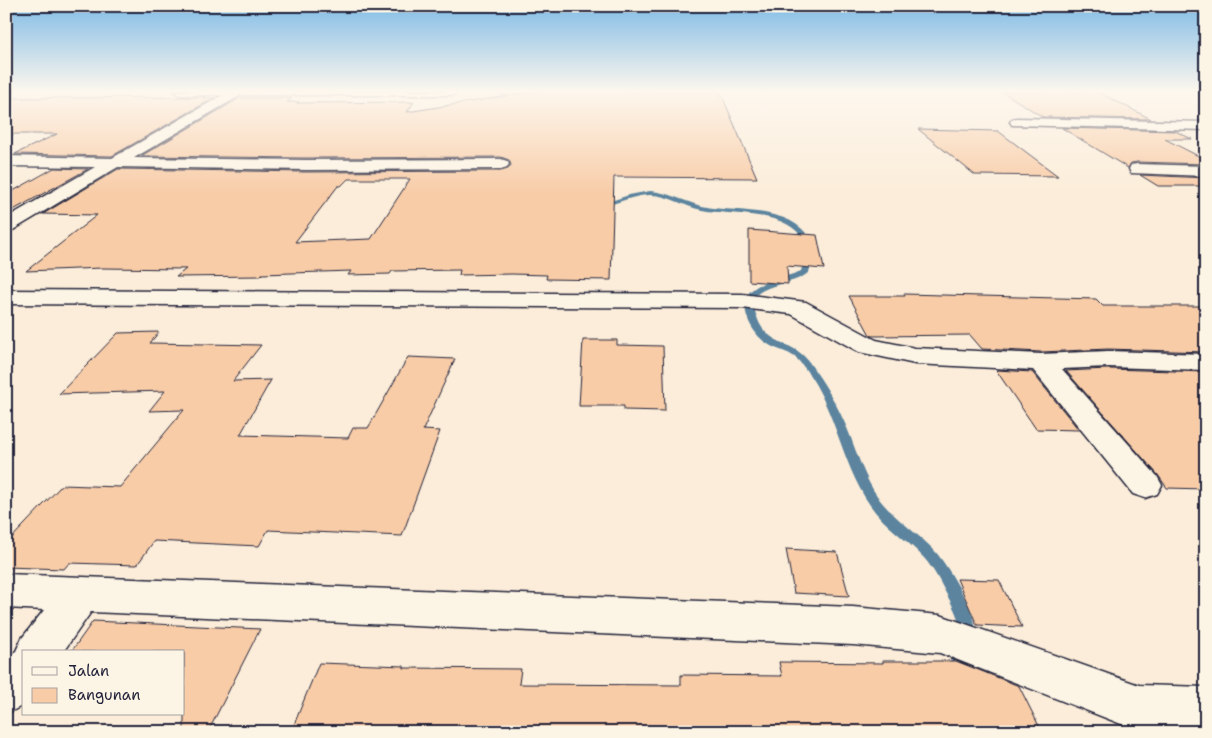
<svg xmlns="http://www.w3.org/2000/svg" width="1212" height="738" font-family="'Shantell Sans',sans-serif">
<rect width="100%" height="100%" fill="#fbedd9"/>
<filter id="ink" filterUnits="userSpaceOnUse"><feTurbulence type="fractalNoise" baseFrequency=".02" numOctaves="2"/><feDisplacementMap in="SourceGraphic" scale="10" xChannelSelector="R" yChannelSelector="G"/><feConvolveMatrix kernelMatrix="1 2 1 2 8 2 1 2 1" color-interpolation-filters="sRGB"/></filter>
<g filter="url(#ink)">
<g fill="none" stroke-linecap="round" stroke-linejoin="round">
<g fill="#5b849f" fill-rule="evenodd">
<polygon points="492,91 497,91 518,100 514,101"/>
<path d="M650,191C669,192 684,202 702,206C734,213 783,206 806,233C810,238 812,244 815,250L809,272C795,285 771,282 756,295C753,302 754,310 757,317C766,346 794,340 809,362C824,383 837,404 847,428C857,452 864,479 880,500C895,519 916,532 933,549C945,561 973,608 975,625C976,633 973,643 971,651C968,663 962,676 950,681L944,678L942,673C945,667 949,663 953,658C958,650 960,633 959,625C958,615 952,605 948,597C941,584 934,569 924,558C907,539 884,526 870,505C839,460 835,401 798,360C790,352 781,351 771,346C756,338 742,317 746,299C750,281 787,278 801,271L807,250C805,245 804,240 801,236C782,210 731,216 702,210C685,207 669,195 651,195C634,195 618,203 602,207L599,205L629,195Z"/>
</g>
</g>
<g fill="#f8cca7" stroke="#22223b" fill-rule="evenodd">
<path d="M538,91H720L757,178L614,177L611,280L546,279L547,275L512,274L459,275L460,270L392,271L390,274L348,275L351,271L262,274L260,276L176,277L186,269L102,268L26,271L97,215L43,214L118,169L306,172L501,171L508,169L511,165L509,160L501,157L306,158L141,156L240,98H292L287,102H299L297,103L414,102L407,112ZM348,179H410L371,239L295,242L338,186H341Z"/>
<polygon points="1001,91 1096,91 1151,119 1043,117"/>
<polygon points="205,97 203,98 214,98 112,156 15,154 57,134 6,134 6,98"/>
<polygon points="1062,128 1175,131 1192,139 1165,139 1206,160 1206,164 1137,162 1131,163 1128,168"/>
<polygon points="918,129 998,131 1058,176 975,175"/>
<polygon points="54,168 88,169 6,214 6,195"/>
<polygon points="1140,175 1206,178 1206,186 1158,186"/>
<polygon points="749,230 817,235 824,269 787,266 788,284 749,281"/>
<polygon points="904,294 1096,299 1103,306 1206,306 1206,352 1108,349 1041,352 982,349 970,335 873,336 870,335 849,296 905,296"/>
<polygon points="159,332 150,343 261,345 233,381 271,380 240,435 348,438 353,428 368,428 408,357 455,359 423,430 440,431 402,536 268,530 259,546 154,541 137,565 69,563 64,569 6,567 6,544 62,485 120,487 184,410 149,411 165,391 59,394 118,333"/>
<polygon points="583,340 617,340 617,345 663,346 665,411 624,410 624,406 579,406"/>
<polygon points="1108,369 1206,372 1206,489 1167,488 1158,475 1066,371"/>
<polygon points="996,370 1032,372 1079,430 1036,429"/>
<polygon points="786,549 837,552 849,596 794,593"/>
<polygon points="957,579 999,580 1022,627 977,625"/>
<polygon points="93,621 260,629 208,732 184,732 184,652 71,652"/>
<polygon points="883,661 956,661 1019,686 1042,732 291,732 319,663 404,666 404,668 521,669 519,684 681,685 681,675 782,676 779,662 883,663"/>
</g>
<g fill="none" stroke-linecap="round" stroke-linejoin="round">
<g stroke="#22223b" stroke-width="3">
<g id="minor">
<polygon points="174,91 459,91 453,95 241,95 134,158 306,160 501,159 507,161 509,164 507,167 501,169 306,170 118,167 13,230 6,232 6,218 95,167 6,166 6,156 112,158 223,95 180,95"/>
<polygon points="1017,118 1206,122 1206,130 1012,125 1010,122 1012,119"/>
<polygon points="1137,164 1206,166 1206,176 1131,173 1129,169 1131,165"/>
<polygon points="6,290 742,294 806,302 876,340 915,348 1041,354 1108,351 1206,354 1206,370 1108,367 1062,369 1157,476 1162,485 1157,494 1145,498 1133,494 1033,370 915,364 859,352 791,314 742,308 6,304"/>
<polygon points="6,574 853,607 940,615 1139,685 1206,687 1206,732 1139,731 940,653 853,645 91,612 63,652 24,652 24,705 6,714 6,657 16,651 22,638 44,610 6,608"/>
</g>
</g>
<use href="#minor" fill="#fcf5e5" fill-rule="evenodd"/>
</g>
</g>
<linearGradient id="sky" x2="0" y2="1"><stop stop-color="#7fbbe6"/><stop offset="0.47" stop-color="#fdf7ee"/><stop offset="1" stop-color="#fdf7ee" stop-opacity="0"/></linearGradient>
<rect width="1212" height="194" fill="url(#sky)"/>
<rect width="1212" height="738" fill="none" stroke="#fcf5e5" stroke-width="25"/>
<rect x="12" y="12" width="1187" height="713" fill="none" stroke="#22223b" stroke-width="2" filter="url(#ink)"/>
<rect x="22" y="650" width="162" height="65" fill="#fcf5e5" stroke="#a5a1a1"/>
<rect x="32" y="667" width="25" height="8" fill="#fcf5e5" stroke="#a5a1a1"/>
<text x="68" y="676" font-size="15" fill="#22223b">Jalan</text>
<rect x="32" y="688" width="25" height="15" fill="#f8cca7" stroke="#a5a1a1"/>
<text x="68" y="700" font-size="15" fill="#22223b">Bangunan</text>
</svg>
